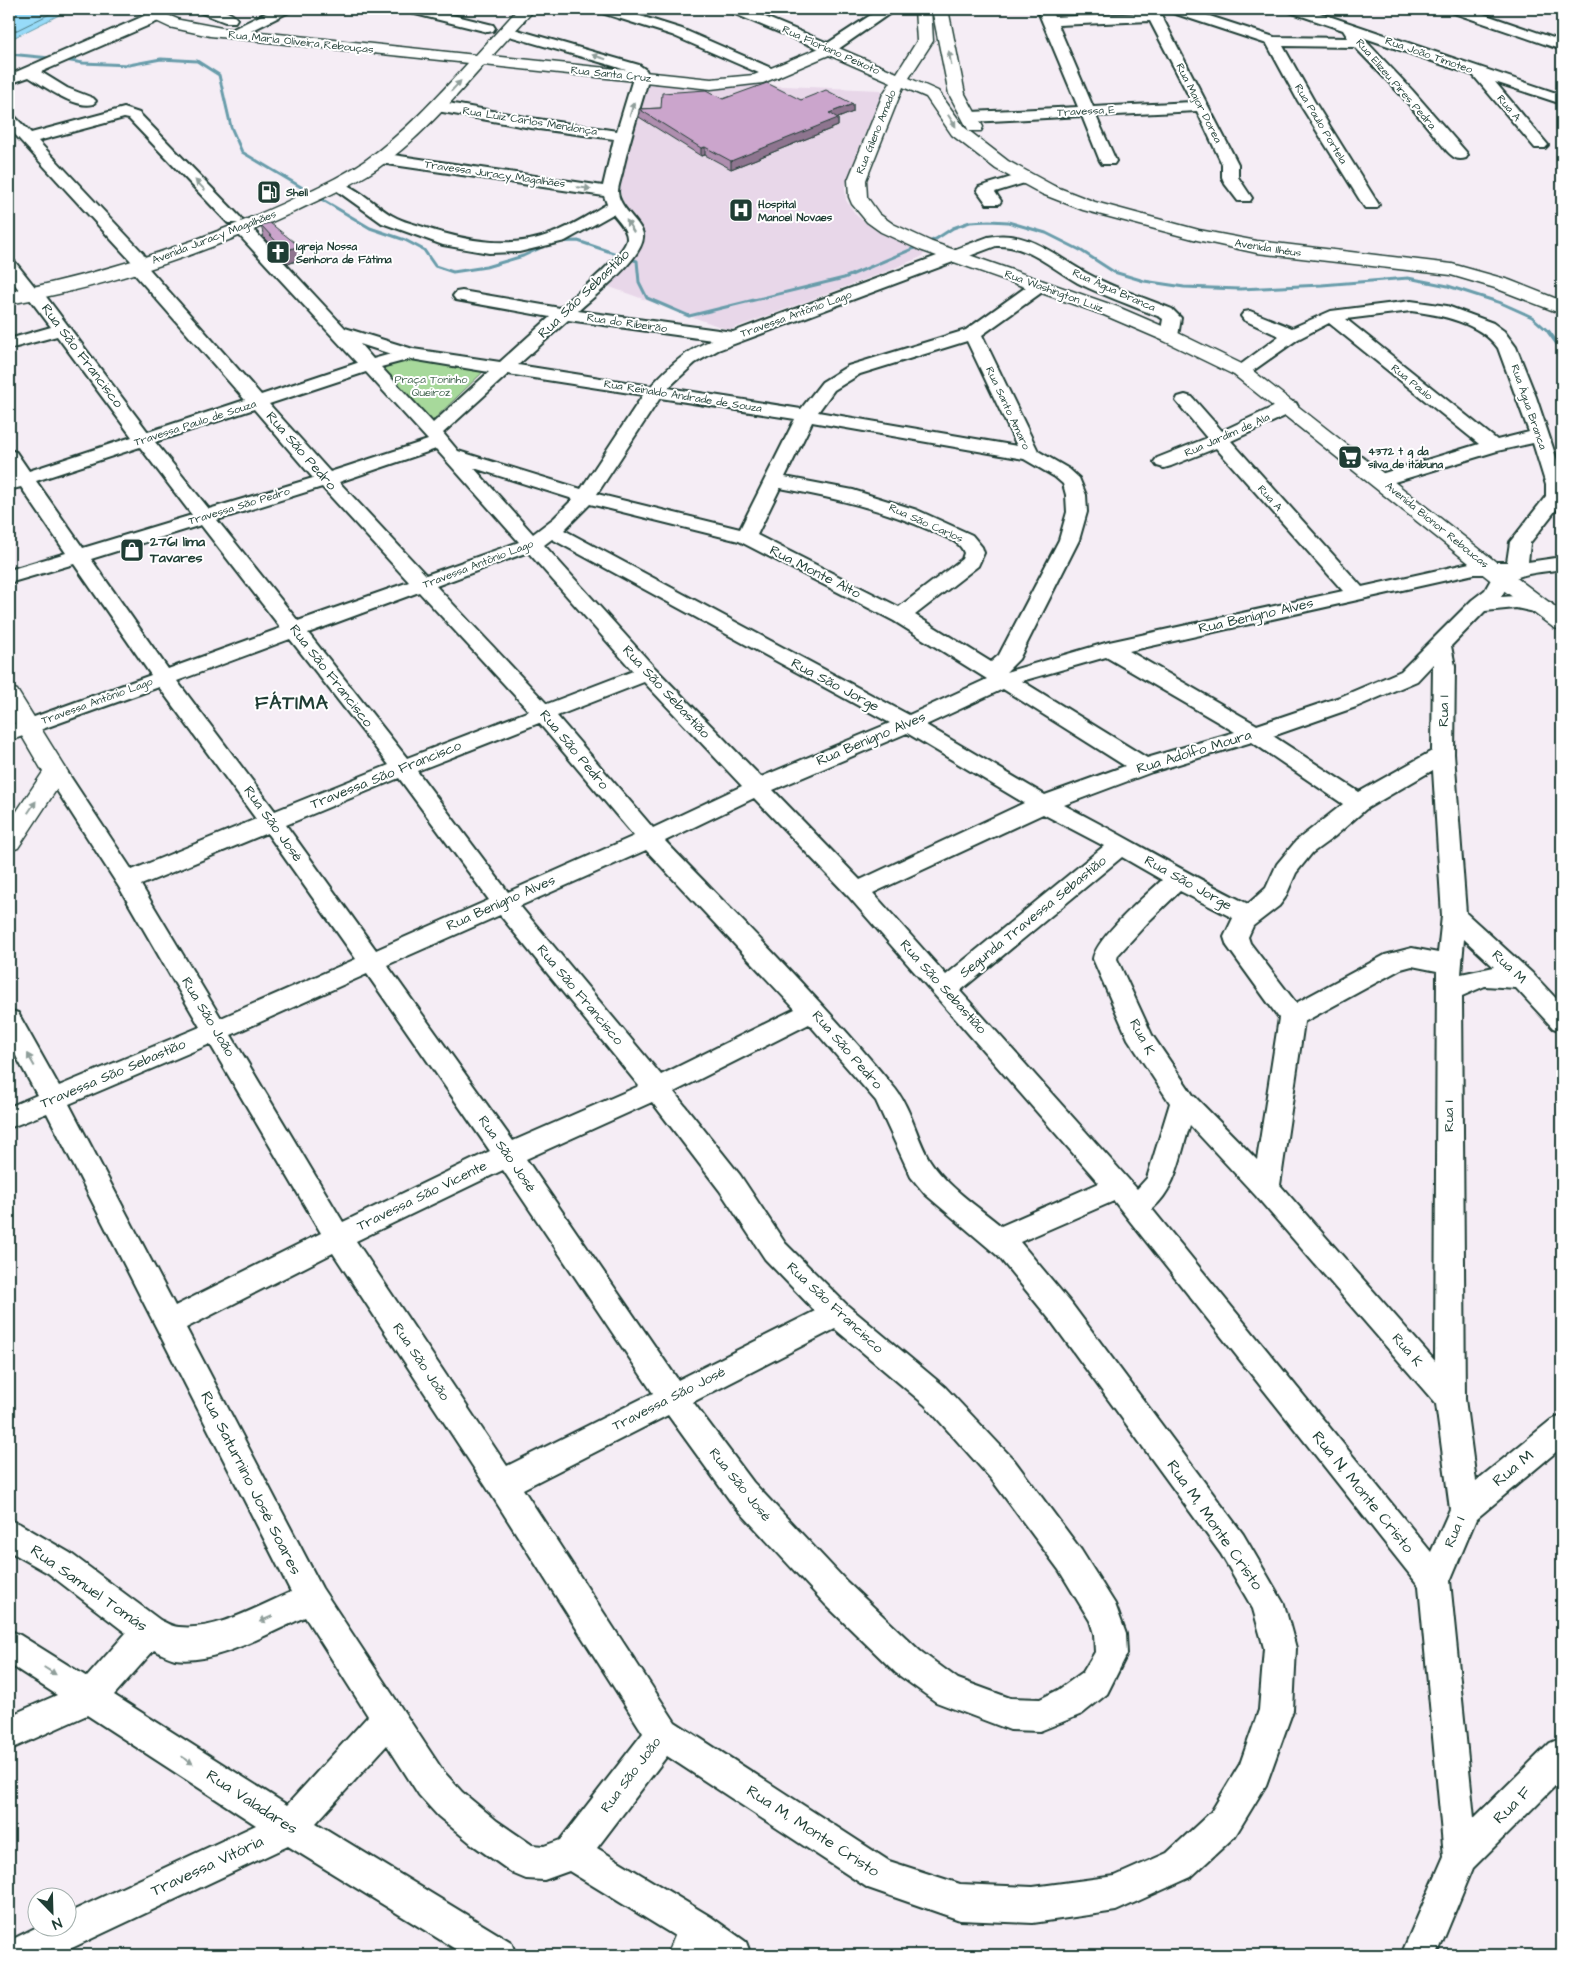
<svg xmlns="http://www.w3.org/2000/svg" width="1571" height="1964" font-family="'Architects Daughter',sans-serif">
<rect width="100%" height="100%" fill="#f5edf5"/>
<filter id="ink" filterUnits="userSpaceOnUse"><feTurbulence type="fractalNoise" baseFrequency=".02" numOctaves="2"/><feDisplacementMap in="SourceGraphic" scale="10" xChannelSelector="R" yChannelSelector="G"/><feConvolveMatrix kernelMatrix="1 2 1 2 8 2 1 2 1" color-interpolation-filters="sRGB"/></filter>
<g filter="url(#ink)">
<polygon fill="#e8d7e9" points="647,81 723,87 759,85 881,90 883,94 877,111 865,133 845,186 846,200 856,215 871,227 883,234 920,248 925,253 921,257 880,274 729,330 607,286 640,250 644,240 642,230 624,205 618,184"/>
<polygon fill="#a7d99b" stroke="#638b68" points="413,358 485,370 432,421 379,367"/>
<polygon fill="#97dbf9" stroke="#679caa" points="9,9 71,9 9,40"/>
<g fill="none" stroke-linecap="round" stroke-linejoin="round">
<polyline stroke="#4f7c83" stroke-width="1" points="9,34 60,9"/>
<g stroke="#679caa" stroke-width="3">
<polyline points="9,54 50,58"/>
<polyline points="65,60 83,63 129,65 161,59 197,61 219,75 231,127 242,152 370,228 405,240 424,250 435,266 453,272 486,267 523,256 553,242 578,241 637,261 639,282 647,298 689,316 844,278 936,239 953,228 970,222 989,221 1008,222 1046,233 1080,250 1114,272 1144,281 1184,287 1240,289 1322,285 1408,278 1448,286 1501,303 1532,317 1549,332"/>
</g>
<g stroke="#679caa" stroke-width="4">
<polyline points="1548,331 1559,346 1562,356"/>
<polyline points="1562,392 1562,403"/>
</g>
<g stroke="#1f3d34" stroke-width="4">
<g id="minor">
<path d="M160,9H176L161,20L41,72L67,88L93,98L96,101L93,104C75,109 44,86 29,77L9,84V75Z"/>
<path d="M197,9C210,8 228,8 237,19L235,22H225L199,12Z"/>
<polygon points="274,9 291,9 289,12 239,37 229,37 227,34 229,31"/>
<polygon points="405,9 428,9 493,25 495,28 493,31 488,32 407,12"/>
<polygon points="597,9 618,9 682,29 778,71 780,74 778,77 768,77 672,35 599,12"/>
<polygon points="728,9 746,9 828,43 880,9 896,9 834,52 829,53 730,12"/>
<path d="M1037,9H1051L1054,17L1146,13L1144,9H1158L1238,164V177L1252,198L1250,201H1238L1225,184L1222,177V164L1197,111L1096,116L1116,161L1114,164H1102L1100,161L1082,116L971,122L966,120L963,117L966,114L971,112L1078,107ZM1150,21L1192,102L1093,107L1058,25Z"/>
<path d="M1168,9H1188L1274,37L1348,38L1343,30L1290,12L1288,9H1308L1562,95V104L1495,82L1548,145L1545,148H1535L1473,75L1362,37L1412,90L1466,152L1468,155L1466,158C1457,161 1453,157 1447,151L1402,96L1355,47L1283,46L1314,101L1379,205L1377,208H1365L1363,205L1298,101L1267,44L1170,12Z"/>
<polygon points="1449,9 1469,9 1562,41 1562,50 1451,12"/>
<path d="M507,27L639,65L646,70L649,77C640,108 630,138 623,169C622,176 618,185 618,192C619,207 636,218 642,231C652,252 593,297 578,311L733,332L988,237C1028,228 1058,259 1090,275C1116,289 1145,298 1172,309L1181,318L1178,336L1175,340L1169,341L1163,340L1160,336L1163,319L1160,317C1133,306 1104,296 1078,283C1051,268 1029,245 996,246L718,350L695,363L668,388L801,409L822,382L848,366L966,330L1033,282L1039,281L1045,282L1048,286L1045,290L982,335L1038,451L1069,469L1079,478L1086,495L1087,512L1079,540L1019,659L1006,672L1109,642L1343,591L1216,448L1171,466L1164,468L1157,466L1154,462L1157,458L1207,438L1176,401L1178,397L1185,395L1192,397L1222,431L1282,403L1289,401L1296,403L1298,407L1296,411L1231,441L1362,587L1474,562H1507L1510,542L1546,496V485L1533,443L1497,451L1381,486L1374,484L1371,480L1374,476L1479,444L1329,323L1298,339L1247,375L1241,376L1235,375L1232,371L1279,336L1244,320L1241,316L1244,312L1250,311L1292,328L1331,311L1411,301L1447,306L1493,323L1504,331L1516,347L1536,397L1562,475V502L1530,543L1528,562L1562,557V569C1548,572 1518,572 1510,583C1506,587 1504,592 1501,597L1516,596L1551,603L1554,608L1551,613L1544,614L1516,608L1485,611L1451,646L1455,666L1454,754L1466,913L1532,973L1562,1005V1031L1553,1028L1516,988L1485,986L1462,996L1465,1399L1476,1481L1551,1420L1562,1416V1447L1476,1519L1450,1581L1474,1818L1550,1743L1562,1738V1779L1473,1868L1437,1955H1401L1444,1856L1419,1586L1114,1201L1020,1242L1071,1303L1243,1534L1284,1604L1296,1648L1293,1710L1266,1785L1235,1836L1191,1877L1116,1911L1033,1923L960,1920L868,1888L667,1756L597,1848L711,1917L746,1942L751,1955H667L675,1936L569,1871L544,1880L526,1879L514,1874L473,1845L438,1816L419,1795L387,1745L316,1823L511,1942L516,1955H465L288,1846L57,1955H9V1941L39,1926H68V1913L256,1825L87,1715L9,1750V1716L57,1695L9,1664V1630L20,1635L87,1677L126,1633L48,1573L9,1551V1520L20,1524L70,1553L160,1620C166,1623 173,1627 179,1627C217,1631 256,1607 291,1592L47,1113L9,1128V1107L37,1095L9,1043V1010L18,1013L59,1086L200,1027L119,887L45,772L48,767L56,764L64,767L132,870L256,819L159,687L9,741V726L151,675L74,564L9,583V570L66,553L21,487L9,490V478L13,476L9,469V450L16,452L29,471L132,437L57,336L9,349V339L51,327L26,294L28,292L20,291L9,277V261L15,262L35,287L33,289L41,290L148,432L245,400L131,270L129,266L135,261H131L9,128V114L14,116L31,133L124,108L139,113L240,217L242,220L240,223H228L129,119L124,118L38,141L143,253L145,257L139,261L143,262L261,395L357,363L239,235L237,231L239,227H251L345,328L413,349L500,362L550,317L456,300L453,296L456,292L462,291L560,308C573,297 628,252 627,238C627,229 618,221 613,214L565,241L519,252L489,253L443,245L382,223L329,185L331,182C348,178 378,208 393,216C403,222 415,224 426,228C467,241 511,250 553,233C572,226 590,214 607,204L604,196L380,163L374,161L372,158L374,155L380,153L603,186L614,139L531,128L437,111L432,109L429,106L432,103L437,101L531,118L617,131L634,75L629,71L610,65L502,34L500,31L502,28ZM1411,311C1441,315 1479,322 1498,348L1529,432L1497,440L1346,319ZM568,320L712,340C688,349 668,367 651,386L518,365ZM967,341L1017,446L818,412L834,390L860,374ZM360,344L391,354L373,359ZM411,359L489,372L433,423L381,367ZM366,372L428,440L330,472L269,404ZM508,374L643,395L581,489L458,451L443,433ZM660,398L795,419L740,529L597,494ZM254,409L313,478L209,509L155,442ZM812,422L1024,459L1055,477L1063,484L1066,495L1067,512L1059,540L999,655L991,662L915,615L978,566L984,553L982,547L972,535L917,510L853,490L785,477ZM140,447L192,515L83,548L36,481ZM436,449L519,542L426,575L339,482ZM474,468L573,499L554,518L533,534ZM322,487L409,582L298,621L217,520ZM780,488C835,498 882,509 934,532C945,537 960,541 964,553L962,559L899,607L757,535ZM590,504L739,541L894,621L987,679L909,715L564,530ZM201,525L281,628L168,669L91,559ZM552,539L890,723L761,777L655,668L544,545ZM528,552L633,671L547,704L436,586ZM1474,574H1494L1485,590L1472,600L1401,671L1340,697L1257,725L1129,651ZM419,592L529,711L407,758L308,633ZM290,639L389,765L275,811L177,681ZM1106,657L1235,732L1147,758L1022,681ZM1433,664L1432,751L1359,792L1273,736L1356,707L1417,681ZM644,682L742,786L653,828L557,716ZM1003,689L1125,766L1045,795L926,725ZM539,723L634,836L508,892L417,771ZM907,733L1024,803L860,880L773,790ZM1252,742L1343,804L1296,841L1277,864L1266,888L1248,904C1186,873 1126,837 1064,805L1152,772ZM1433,770L1442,916L1438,953L1412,948L1385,955L1296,1003L1250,943L1248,937L1253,926L1279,906L1285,898L1296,873L1312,853L1334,837L1366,809ZM399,778L489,900L376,950L286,825ZM754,798L849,897L1099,1183L1001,1226C977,1206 946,1186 929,1159C915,1135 911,1106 892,1085C821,999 742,921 665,841ZM1043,814L1104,846L946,975L873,893ZM267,833L356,959L221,1018L141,885ZM646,850L795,1009L661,1075L520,906ZM1122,857L1162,880C1145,896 1096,938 1093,959L1128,1039L1170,1103L1147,1178L1137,1189L960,991ZM1180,891L1233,918L1224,937L1227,946L1279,1018L1257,1160L1193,1095L1152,1035L1117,959L1118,955L1150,920ZM500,915L639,1086L513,1141L387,965ZM1464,939L1494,967L1461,974ZM1412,966L1437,971L1435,1361L1280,1185L1304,1022L1401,969ZM367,974L490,1151L343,1222L231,1035ZM809,1024L876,1101L911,1177L925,1194L998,1256L1051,1321L1221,1554L1253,1609L1264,1648L1259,1710L1240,1764L1211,1812L1167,1853L1115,1876L1033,1887L960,1884L889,1861L675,1722L523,1489L668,1415L731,1502L825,1604L896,1673L936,1702L1010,1730L1040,1731L1082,1714L1107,1694L1127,1654L1126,1634L1115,1604L1081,1550L1014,1460L945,1387L847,1305L785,1243L740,1175L674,1092ZM210,1044L321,1233L175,1306L69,1104ZM652,1102L720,1191L765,1259L815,1311L678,1380L526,1159ZM1190,1125L1256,1196L1436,1404L1450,1509L1431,1552L1152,1209C1177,1188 1180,1155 1190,1125ZM503,1170L653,1393L507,1466L356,1241ZM333,1253L491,1494L643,1733L560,1840L544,1846L532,1845L497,1821L462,1792L443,1771L322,1588L186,1328ZM835,1329L925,1405L992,1480L1059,1570L1090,1621L1094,1634L1095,1652L1083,1672L1058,1690L1040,1699L1010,1698L958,1679L920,1651L847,1582L753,1482L693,1402ZM305,1617L368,1716L287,1805L114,1695L154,1650C160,1653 168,1657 175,1659C214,1665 269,1633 305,1617Z"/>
<polygon points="1025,173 1031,175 1033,178 1031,181 995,192 1001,201 999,204 987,204 977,190 979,187"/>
</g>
</g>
<g stroke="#1f3d34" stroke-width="3">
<g id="major">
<path d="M134,9H153L180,20L222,28L476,55L518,9H535L492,56L711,79L754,75L829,44L897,73L917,41L915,9H931L933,41L909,78L938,91L964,127L1008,161L1054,186L1095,202L1199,230L1257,241L1452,264L1509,280L1562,301V314L1495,288L1451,275L1257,253L1197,240L1083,210L1042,194L996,169L952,135L926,97L903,87L866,180L867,197L879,214L893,224L932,242L1118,307L1176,332L1248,367L1510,573L1562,612V630L1554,628L1494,583L1234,375L1162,340L1104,315L920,250L881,232L867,222L852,204L849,197L848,180L883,94L891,82L829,55L763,83L711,89L484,65C452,101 418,140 378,168C352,186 322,198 294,212C203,254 107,287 9,304V292C104,273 194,244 282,204C311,190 340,178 366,160C404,133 437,97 468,63L210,36L169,27L137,12Z"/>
<polygon points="932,9 948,9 965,94 983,127 981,131 969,131 949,94"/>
<polygon points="9,687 17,690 68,772 18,848 9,851 9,823 43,772 9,714"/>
</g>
</g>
<use href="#minor" fill="#fff" fill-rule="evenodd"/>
<use href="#major" fill="#fff" fill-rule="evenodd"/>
</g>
<g fill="#af8eaf" stroke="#1f3d34">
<polygon points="723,99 801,100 853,104 853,112 838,118 838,126 731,169 705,155 701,156 639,117 639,109 661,108"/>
<polygon points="261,225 299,246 301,259 288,264 264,238"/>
</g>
<g fill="#8e748f" stroke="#1f3d34">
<polygon points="853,104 853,112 838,118 838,126 731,169 731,161 829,113"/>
<polygon points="705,147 705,155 701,156 701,148"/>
<polygon points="299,246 301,259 288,264 285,251"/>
</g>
<g fill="#cba5cc" stroke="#1f3d34">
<polygon points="767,83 801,100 826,90 853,104 829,113 838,118 731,161 705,147 701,148 639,109 661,108 662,93 706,90 723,99"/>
<polygon points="270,223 299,246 285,251 261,225"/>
</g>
<defs><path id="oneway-solid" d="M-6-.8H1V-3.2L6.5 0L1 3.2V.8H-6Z" transform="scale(1.25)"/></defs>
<g fill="#8f9e9a">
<use href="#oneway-solid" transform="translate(599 57) rotate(-163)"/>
<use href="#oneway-solid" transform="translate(950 58) rotate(-100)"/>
<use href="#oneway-solid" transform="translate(456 86) rotate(-47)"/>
<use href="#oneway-solid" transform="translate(632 109) rotate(-72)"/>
<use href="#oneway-solid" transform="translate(952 121) rotate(57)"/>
<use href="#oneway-solid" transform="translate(200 185) rotate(-134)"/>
<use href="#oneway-solid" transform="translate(584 188) rotate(8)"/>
<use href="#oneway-solid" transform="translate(630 226) rotate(-122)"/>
<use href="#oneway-solid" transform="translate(32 807) rotate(-56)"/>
<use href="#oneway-solid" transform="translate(31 1060) rotate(-119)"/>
<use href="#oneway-solid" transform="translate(266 1619) rotate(156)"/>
<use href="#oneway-solid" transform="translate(50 1671) rotate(32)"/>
<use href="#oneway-solid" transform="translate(187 1760) rotate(33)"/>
</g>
</g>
<defs>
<g id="fuel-square" transform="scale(1.25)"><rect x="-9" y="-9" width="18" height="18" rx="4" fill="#1f3d34" stroke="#fff"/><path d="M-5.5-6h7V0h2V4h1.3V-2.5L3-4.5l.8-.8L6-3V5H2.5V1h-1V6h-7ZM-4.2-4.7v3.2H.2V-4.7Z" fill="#fff"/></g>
<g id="hospital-square" transform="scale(1.25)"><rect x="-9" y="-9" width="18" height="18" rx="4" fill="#1f3d34" stroke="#fff"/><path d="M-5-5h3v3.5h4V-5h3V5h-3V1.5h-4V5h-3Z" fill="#fff"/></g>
<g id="church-square" transform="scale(1.25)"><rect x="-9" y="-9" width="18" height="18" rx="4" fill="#1f3d34" stroke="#fff"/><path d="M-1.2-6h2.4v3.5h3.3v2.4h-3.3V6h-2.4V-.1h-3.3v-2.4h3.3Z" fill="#fff"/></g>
<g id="supermarket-square" transform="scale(1.25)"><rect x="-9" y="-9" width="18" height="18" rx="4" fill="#1f3d34" stroke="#fff"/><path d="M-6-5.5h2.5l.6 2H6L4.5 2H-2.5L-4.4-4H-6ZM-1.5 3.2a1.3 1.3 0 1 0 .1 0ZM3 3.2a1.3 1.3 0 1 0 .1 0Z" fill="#fff"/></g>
<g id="shop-square" transform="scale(1.25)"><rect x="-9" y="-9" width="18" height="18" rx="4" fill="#1f3d34" stroke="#fff"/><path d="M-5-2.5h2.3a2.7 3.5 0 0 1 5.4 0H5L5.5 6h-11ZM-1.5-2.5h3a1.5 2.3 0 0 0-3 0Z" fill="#fff"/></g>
</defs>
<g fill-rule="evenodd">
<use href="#fuel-square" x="269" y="192"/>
<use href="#hospital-square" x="741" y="210"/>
<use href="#church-square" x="278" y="252"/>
<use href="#supermarket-square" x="1350" y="457"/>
<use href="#shop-square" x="132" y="550"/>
</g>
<g text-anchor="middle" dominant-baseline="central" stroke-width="4" stroke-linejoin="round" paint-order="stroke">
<g font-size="11" fill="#1f3d34" stroke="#fff">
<text transform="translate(301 42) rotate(6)">Rua Maria Oliveira Rebouças</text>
<text transform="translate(831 50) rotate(24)">Rua Floriano Peixoto</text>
<text transform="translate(1429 55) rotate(19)">Rua João Timoteo</text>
<text transform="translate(611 74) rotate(6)">Rua Santa Cruz</text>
<text transform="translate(1396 84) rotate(49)">Rua Elizeu Pires Pedra</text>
<text transform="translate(1199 103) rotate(63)">Rua Major Dorea</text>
<text transform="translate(1509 108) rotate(50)">Rua A</text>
<text transform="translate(1086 111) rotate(-3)">Travessa E</text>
<text transform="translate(530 121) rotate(9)">Rua Luiz Carlos Mendonça</text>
<text transform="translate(1321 124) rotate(59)">Rua Paulo Portela</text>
<text transform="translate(876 132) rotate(-68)">Rua Gileno Amado</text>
<text transform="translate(495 174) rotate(8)">Travessa Juracy Magalhães</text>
<text transform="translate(214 237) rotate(-21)">Avenida Juracy Magalhães</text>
<text transform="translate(1268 248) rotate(9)">Avenida Ilhéus</text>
<text transform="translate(1114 290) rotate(24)">Rua Água Branca</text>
<text transform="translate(1054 291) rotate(20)">Rua Washington Luiz</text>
<text transform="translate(796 314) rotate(-20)">Travessa Antônio Lago</text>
<text transform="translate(627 323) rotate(8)">Rua do Ribeirão</text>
<text transform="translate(1412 382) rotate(39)">Rua Paulo</text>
<text transform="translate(683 396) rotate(9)">Rua Reinaldo Andrade de Souza</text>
<text transform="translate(1529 407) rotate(71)">Rua Água Branca</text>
<text transform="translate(1008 408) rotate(65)">Rua Santo Amaro</text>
<text transform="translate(195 423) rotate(-18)">Travessa Paulo de Souza</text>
<text transform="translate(1227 435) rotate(-24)">Rua Jardim de Ala</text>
<text transform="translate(1270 498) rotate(48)">Rua A</text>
<text transform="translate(239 506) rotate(-17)">Travessa São Pedro</text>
<text transform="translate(926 523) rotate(24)">Rua São Carlos</text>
<text transform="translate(1437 525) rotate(39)">Avenida Bionor Reboucas</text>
<text transform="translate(478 564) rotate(-21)">Travessa Antônio Lago</text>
<text transform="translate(97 701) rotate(-20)">Travessa Antônio Lago</text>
</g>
<g font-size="11" font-weight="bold" fill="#1f3d34" stroke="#fff" text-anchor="start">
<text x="286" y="192">Shell</text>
<text x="758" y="204">Hospital<tspan x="758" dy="13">Manoel Novaes</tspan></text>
<text x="296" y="246">Igreja Nossa<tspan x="296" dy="13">Senhora de Fátima</tspan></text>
<text x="1368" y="451">4372 t g da<tspan x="1368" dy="13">silva de itabuna</tspan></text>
</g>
<g font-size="11" fill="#41644e" stroke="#fff">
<text x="431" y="379">Praça Toninho<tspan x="431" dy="13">Queiroz</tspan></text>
</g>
<g font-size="14" fill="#1f3d34" stroke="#fff">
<text transform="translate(584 294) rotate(-44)">Rua São Sebastião</text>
<text transform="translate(82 356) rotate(53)">Rua São Francisco</text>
<text transform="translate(301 451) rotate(49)">Rua São Pedro</text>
<text transform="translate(815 572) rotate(27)">Rua Monte Alto</text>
<text transform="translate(1256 616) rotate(-13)">Rua Benígno Alves</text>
<text transform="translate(331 676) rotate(52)">Rua São Francisco</text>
<text transform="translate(835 685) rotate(28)">Rua São Jorge</text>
<text transform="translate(666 692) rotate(47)">Rua São Sebastião</text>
<text transform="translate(1444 711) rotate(-89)">Rua I</text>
<text transform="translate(871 739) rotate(-23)">Rua Benígno Alves</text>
<text transform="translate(574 750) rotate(50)">Rua São Pedro</text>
<text transform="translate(1194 752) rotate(-17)">Rua Adolfo Moura</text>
<text transform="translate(386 775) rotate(-22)">Travessa São Francisco</text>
<text transform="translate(273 824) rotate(54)">Rua São José</text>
<text transform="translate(1188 883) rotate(29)">Rua São Jorge</text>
<text transform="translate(501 903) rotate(-24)">Rua Benígno Alves</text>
<text transform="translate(1033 917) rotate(-39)">Segunda Travessa Sebastião</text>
<text transform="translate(1509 967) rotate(43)">Rua M</text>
<text transform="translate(943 987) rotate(48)">Rua São Sebastião</text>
<text transform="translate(580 995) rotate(50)">Rua São Francisco</text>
<text transform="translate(208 1017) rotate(59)">Rua São João</text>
<text transform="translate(1142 1037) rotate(62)">Rua K</text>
<text transform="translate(847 1050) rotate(49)">Rua São Pedro</text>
<text transform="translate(113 1074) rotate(-23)">Travessa São Sebastião</text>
<text transform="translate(1449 1116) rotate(-90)">Rua I</text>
<text transform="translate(507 1154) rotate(55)">Rua São José</text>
<text transform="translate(422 1196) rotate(-26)">Travessa São Vicente</text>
<text transform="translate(835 1308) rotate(43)">Rua São Francisco</text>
<text transform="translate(1407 1350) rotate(49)">Rua K</text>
<text transform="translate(421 1362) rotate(56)">Rua São João</text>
<text transform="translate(669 1399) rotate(-27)">Travessa São José</text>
<text transform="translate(740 1485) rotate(51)">Rua São José</text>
<text transform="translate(1455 1532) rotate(-67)">Rua I</text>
<text transform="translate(631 1775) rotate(-53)">Rua São João</text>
</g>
<g font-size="14" font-weight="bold" fill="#1f3d34" stroke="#fff" text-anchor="start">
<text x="150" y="542">2761 lima<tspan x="150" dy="16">Tavares</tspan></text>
</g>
<g font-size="16" fill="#1f3d34" stroke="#fff">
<text transform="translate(1513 1468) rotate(-40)">Rua M</text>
<text transform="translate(251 1483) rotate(63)">Rua Saturnino José Soares</text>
<text transform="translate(1363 1492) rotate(51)">Rua N, Monte Cristo</text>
<text transform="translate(1215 1525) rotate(55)">Rua M, Monte Cristo</text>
<text transform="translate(89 1588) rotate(35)">Rua Samuel Tomás</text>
<text transform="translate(252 1802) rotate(33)">Rua Valadares</text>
<text transform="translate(1512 1805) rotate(-45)">Rua F</text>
<text transform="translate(813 1831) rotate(33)">Rua M, Monte Cristo</text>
<text transform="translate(207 1866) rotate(-25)">Travessa Vitória</text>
</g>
<g font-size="19" font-weight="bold" letter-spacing="1" fill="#1f3d34" stroke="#fff">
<text x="292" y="703">FÁTIMA</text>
</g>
</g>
<rect width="1571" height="1964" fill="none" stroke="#fff" stroke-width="30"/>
<rect x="15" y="15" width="1541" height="1934" fill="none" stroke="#1f3d34" stroke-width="2" filter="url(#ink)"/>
<g transform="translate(52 1912) rotate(157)"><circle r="24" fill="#ffffff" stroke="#a5b1ae"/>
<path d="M0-4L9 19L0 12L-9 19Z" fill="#1f3d34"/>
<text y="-8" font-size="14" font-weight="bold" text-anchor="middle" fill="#1f3d34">N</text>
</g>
</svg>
